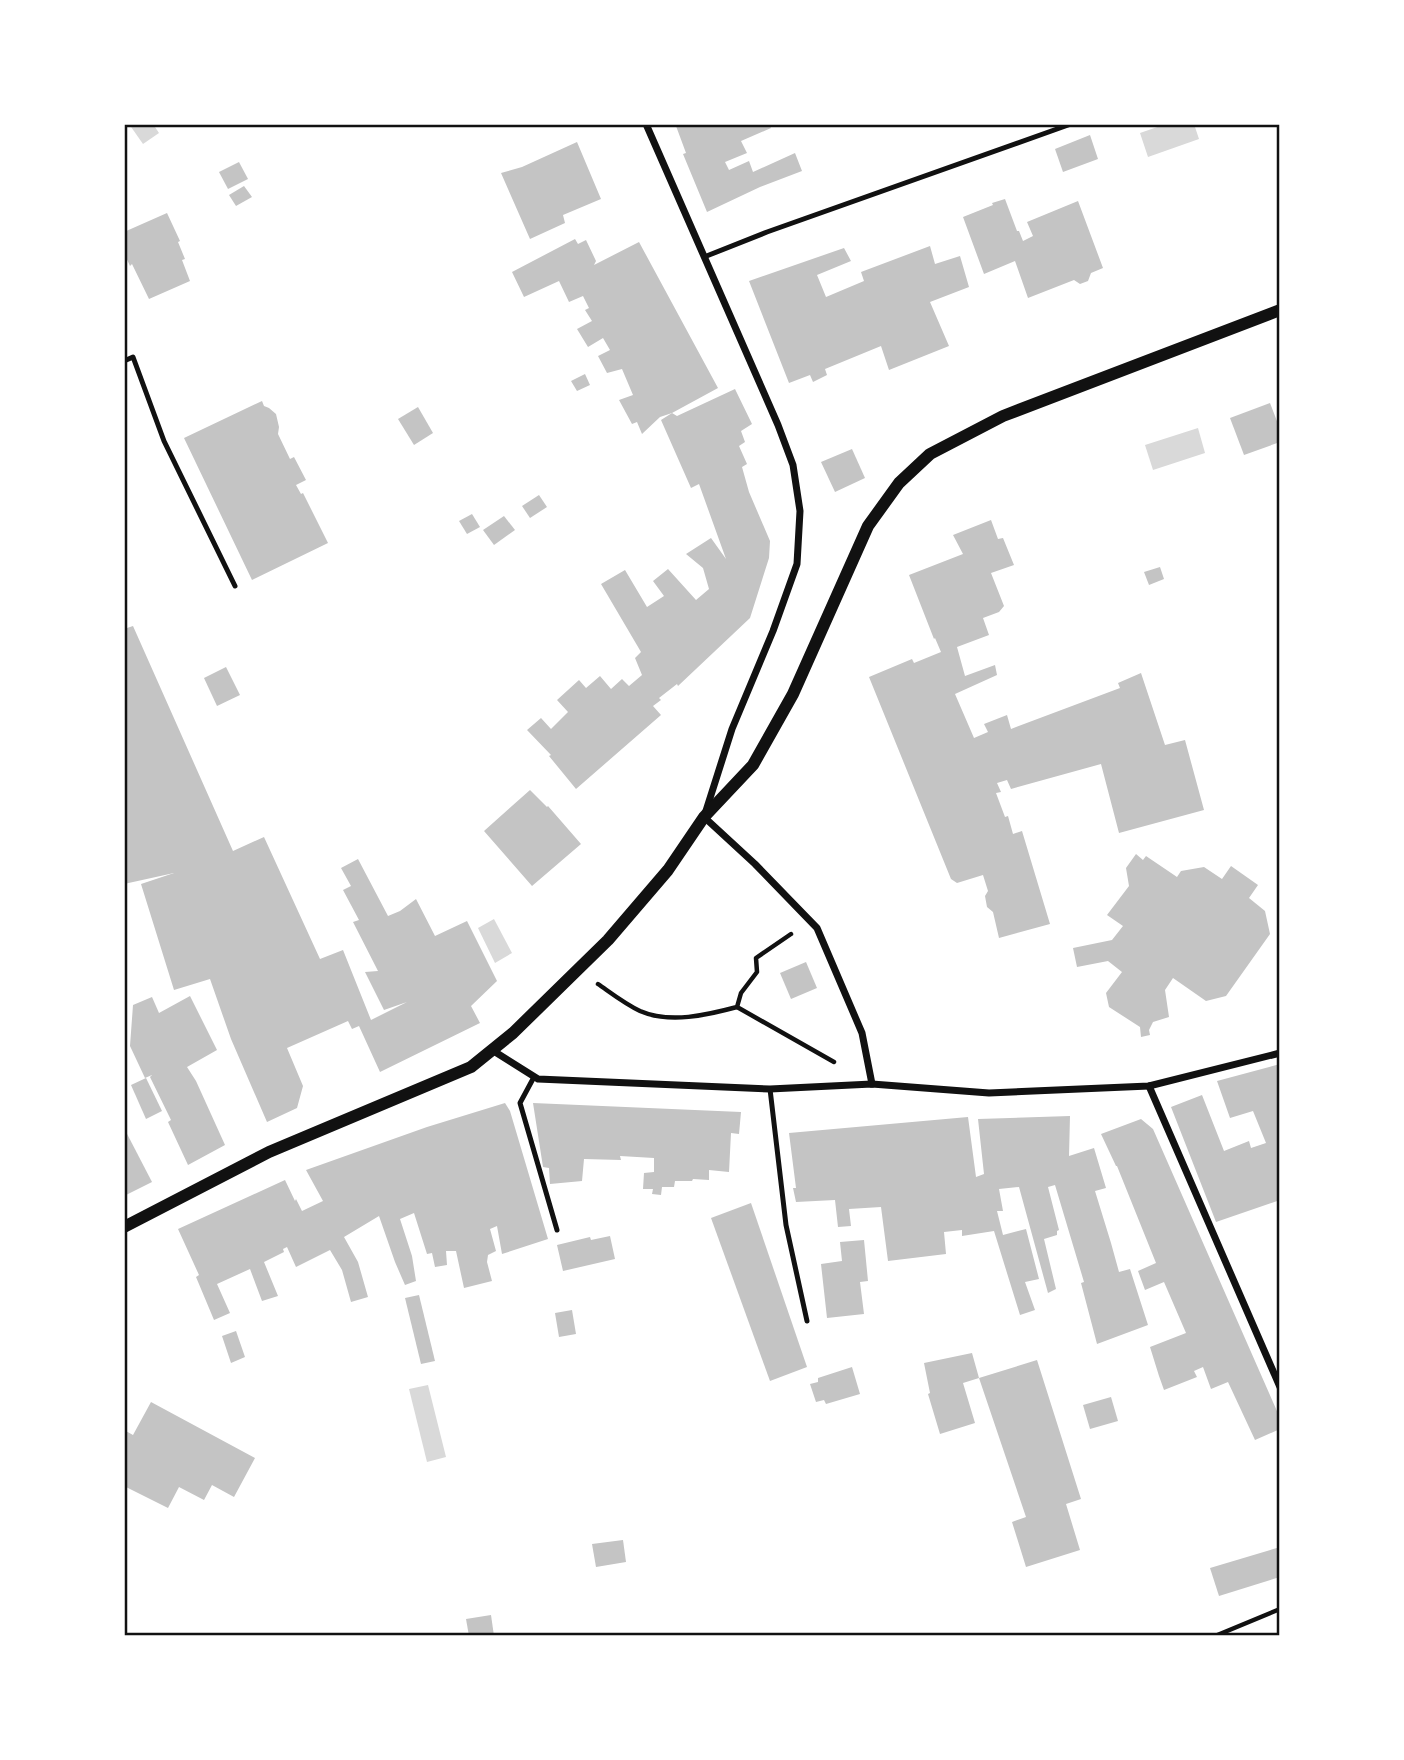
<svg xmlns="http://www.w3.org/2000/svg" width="1404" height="1760" font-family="'Fira Sans Condensed',sans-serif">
<rect width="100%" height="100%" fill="#fff"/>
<g fill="#d9d9d9">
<polygon points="129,124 153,124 159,133 143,144"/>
<polygon points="1166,124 1194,124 1199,139 1148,157 1140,133"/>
<polygon points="1198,428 1205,453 1153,470 1145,445"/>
<polygon points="494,919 512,953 495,963 478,928"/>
<polygon points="428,1385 446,1457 427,1462 409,1389"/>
</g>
<g fill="#c4c4c4">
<polygon points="680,124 769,124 771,128 741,141 747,153 725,162 729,170 749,161 753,172 795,153 802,171 760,187 707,212 683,154 686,153 676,126"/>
<polygon points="1090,135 1098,159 1063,172 1055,149"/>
<polygon points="577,142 601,199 563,215 565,223 530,239 501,173 522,167"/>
<polygon points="239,162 248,179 228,189 219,172"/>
<polygon points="244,186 252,197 236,206 229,195"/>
<polygon points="1005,199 1017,231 1019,231 1023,241 1033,236 1027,222 1078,201 1103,268 1091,273 1088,281 1080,284 1074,280 1028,298 1015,261 984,274 963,217 993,205 992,203"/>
<polygon points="167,213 180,241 178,242 185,259 182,260 190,281 149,299 132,264 130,266 124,253 124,232"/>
<polygon points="575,239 578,244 586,240 596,261 594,265 639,242 718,388 672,413 677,416 735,389 752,424 741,431 745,442 739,446 747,464 742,467 749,492 770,541 769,558 750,618 678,686 677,684 659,698 661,700 653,706 661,715 576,789 549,756 551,755 527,730 541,718 551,729 568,712 557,700 579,680 586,688 600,676 611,689 622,679 629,686 642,675 635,658 641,652 601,584 625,570 647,607 664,596 653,581 668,569 696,600 709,589 703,568 686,554 711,538 726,559 699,484 691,488 661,420 672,413 660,417 642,434 637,422 632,424 619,400 633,395 622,369 607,373 598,356 610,350 603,338 588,347 577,329 592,321 585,310 589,308 583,296 569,302 559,281 524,297 512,272"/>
<polygon points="930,246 935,264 960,256 969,287 930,302 949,346 889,370 881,346 825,369 827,375 813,382 810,375 789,383 749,281 844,248 851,261 817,275 826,297 864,281 861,272"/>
<polygon points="585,374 590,385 577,391 571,381"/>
<polygon points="262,401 264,406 269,408 276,414 279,427 278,434 290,459 294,457 306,480 296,485 301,494 303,493 328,543 252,580 184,438"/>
<polygon points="1270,403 1280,429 1280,442 1244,455 1230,418"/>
<polygon points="418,407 433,433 414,445 398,419"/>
<polygon points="852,449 865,478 835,492 821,462"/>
<polygon points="539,495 547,507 530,518 522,506"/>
<polygon points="472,514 480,527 467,534 459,521"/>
<polygon points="504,516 515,530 494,545 483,530"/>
<polygon points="991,520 998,539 1003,538 1014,565 991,573 1004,606 999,612 983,618 989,635 957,647 965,676 995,665 997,675 955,694 974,738 988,732 984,724 1007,715 1011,729 1120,688 1118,683 1141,673 1165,745 1185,740 1204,810 1119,833 1101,764 1011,789 1007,780 997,783 1001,792 996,793 1005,817 1008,816 1013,834 1022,831 1050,924 999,938 993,912 987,907 985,896 988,891 983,875 957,883 951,879 869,677 912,659 914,663 941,652 935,638 934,639 909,575 963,554 953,535"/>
<polygon points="1160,567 1164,579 1149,585 1144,572"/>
<polygon points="133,626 233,851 264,837 320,959 343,950 371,1020 407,1002 384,1010 365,972 378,971 353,922 359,920 343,890 351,886 341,868 358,859 388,916 400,911 416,899 435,936 467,921 497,981 471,1006 480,1023 380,1072 359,1026 352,1029 348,1021 287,1048 303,1086 297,1108 267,1122 231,1039 210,979 174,990 141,884 174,873 124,884 124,629"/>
<polygon points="226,667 240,695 217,706 204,678"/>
<polygon points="530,790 547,807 548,806 581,844 532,886 484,831"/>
<polygon points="1136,854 1143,860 1146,856 1177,877 1181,871 1204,867 1222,879 1231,866 1258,885 1249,898 1265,911 1270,934 1226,996 1206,1001 1173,978 1165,990 1169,1017 1153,1022 1149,1030 1150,1035 1141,1037 1140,1027 1109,1007 1106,993 1122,972 1108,961 1077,967 1073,948 1112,940 1123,926 1107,915 1129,886 1126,868"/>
<polygon points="806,962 817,988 791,999 780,973"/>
<polygon points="190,996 217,1050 187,1067 196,1081 225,1145 188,1165 168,1122 171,1120 150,1077 152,1075 145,1078 130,1046 133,1005 152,997 159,1013"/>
<polygon points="1280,1064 1280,1200 1216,1222 1171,1107 1202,1095 1224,1151 1249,1141 1251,1148 1266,1143 1253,1111 1230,1118 1217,1081"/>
<polygon points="146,1078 162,1111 146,1119 131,1085"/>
<polygon points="505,1103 510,1111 548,1239 502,1254 497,1226 490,1229 496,1251 488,1255 487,1262 492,1281 464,1288 456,1251 446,1251 447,1265 435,1267 432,1253 427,1254 414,1213 400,1219 412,1256 416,1281 405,1285 395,1262 379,1216 344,1237 358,1262 368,1297 351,1302 342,1270 330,1250 296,1267 287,1247 283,1249 284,1252 264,1262 278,1296 262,1301 250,1269 217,1284 230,1313 214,1320 196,1277 199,1275 178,1229 285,1180 295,1201 296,1199 302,1211 323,1201 306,1170 427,1127"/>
<polygon points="533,1103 741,1112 739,1134 731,1133 729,1172 709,1170 709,1180 693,1179 692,1181 675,1181 674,1187 662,1187 661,1195 652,1194 653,1189 643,1189 644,1173 654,1172 654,1158 620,1156 621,1160 584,1159 582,1181 550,1184 549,1168 543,1167"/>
<polygon points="1070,1116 1069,1156 1094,1148 1106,1188 1095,1191 1111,1243 1119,1272 1130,1269 1148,1325 1097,1344 1081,1283 1084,1282 1055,1185 1048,1187 1059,1230 1057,1231 1057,1235 1044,1239 1056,1289 1048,1293 1019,1187 999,1189 1003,1211 997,1211 1003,1235 1026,1229 1039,1279 1025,1282 1035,1310 1020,1315 994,1231 962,1236 962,1230 944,1232 946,1254 888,1261 881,1207 849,1209 851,1226 838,1227 835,1200 796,1202 793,1188 796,1188 789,1133 968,1117 976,1177 984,1174 978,1119"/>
<polygon points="1141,1119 1153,1129 1280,1418 1280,1429 1255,1440 1228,1382 1211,1389 1203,1367 1194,1371 1197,1377 1164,1390 1159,1376 1150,1347 1186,1333 1164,1282 1145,1290 1138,1271 1156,1263 1117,1166 1116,1166 1101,1134"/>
<polygon points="124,1128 152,1182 124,1196"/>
<polygon points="751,1203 807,1367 770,1381 711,1218"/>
<polygon points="610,1236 615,1259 563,1271 557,1245 590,1237 591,1240"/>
<polygon points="864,1240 868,1281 860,1282 864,1314 827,1318 821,1264 842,1261 840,1242"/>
<polygon points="419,1295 435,1361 421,1364 405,1298"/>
<polygon points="572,1310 576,1334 559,1337 555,1313"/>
<polygon points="236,1331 245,1357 231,1363 222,1336"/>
<polygon points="972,1353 979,1378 963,1383 975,1423 940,1434 928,1394 930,1393 924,1363"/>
<polygon points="1037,1360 1081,1499 1066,1504 1080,1550 1026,1567 1012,1522 1026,1517 979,1378"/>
<polygon points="852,1367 860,1394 826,1404 824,1400 816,1402 810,1384 818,1382 818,1378"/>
<polygon points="1111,1397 1118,1421 1090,1429 1083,1405"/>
<polygon points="151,1402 255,1458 234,1497 212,1485 204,1500 179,1487 168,1508 124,1486 124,1430 133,1435"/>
<polygon points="623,1540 626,1562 596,1567 592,1544"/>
<polygon points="1280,1547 1280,1577 1219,1596 1210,1568"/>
<polygon points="491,1615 494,1636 469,1636 466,1619"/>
</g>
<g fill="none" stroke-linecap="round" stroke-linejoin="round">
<g stroke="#111" stroke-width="4.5">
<path d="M598,984C611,993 625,1004 640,1011C670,1024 707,1015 737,1007L741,993L757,972L756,958L791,934"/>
<polyline points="737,1007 834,1062"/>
<polyline points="1215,1636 1280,1609"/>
</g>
<g stroke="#111" stroke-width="5">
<polyline points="704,257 767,232 1071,124"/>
<polyline points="124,361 133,357 164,441 235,586"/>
<polyline points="534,1077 520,1103 557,1230"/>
<polyline points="770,1089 786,1225 807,1321"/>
</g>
<g stroke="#111" stroke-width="7">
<polyline points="646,124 778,425 793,465 800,511 797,564 773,631 732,729 704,817 755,864 817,928 862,1033 872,1084"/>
<polyline points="492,1050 538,1079 770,1089 872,1084 989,1093 1149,1086 1280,1053"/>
<polyline points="1149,1086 1280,1387"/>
</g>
<polyline stroke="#111" stroke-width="12" points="124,1227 269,1152 471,1067 513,1033 608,940 668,870 704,817 753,765 793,694 868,526 899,483 930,454 1003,416 1280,310"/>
</g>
<rect width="1404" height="1760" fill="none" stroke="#ffffff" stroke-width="252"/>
<rect x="126" y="126" width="1152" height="1508" fill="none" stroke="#111" stroke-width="2.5"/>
</svg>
